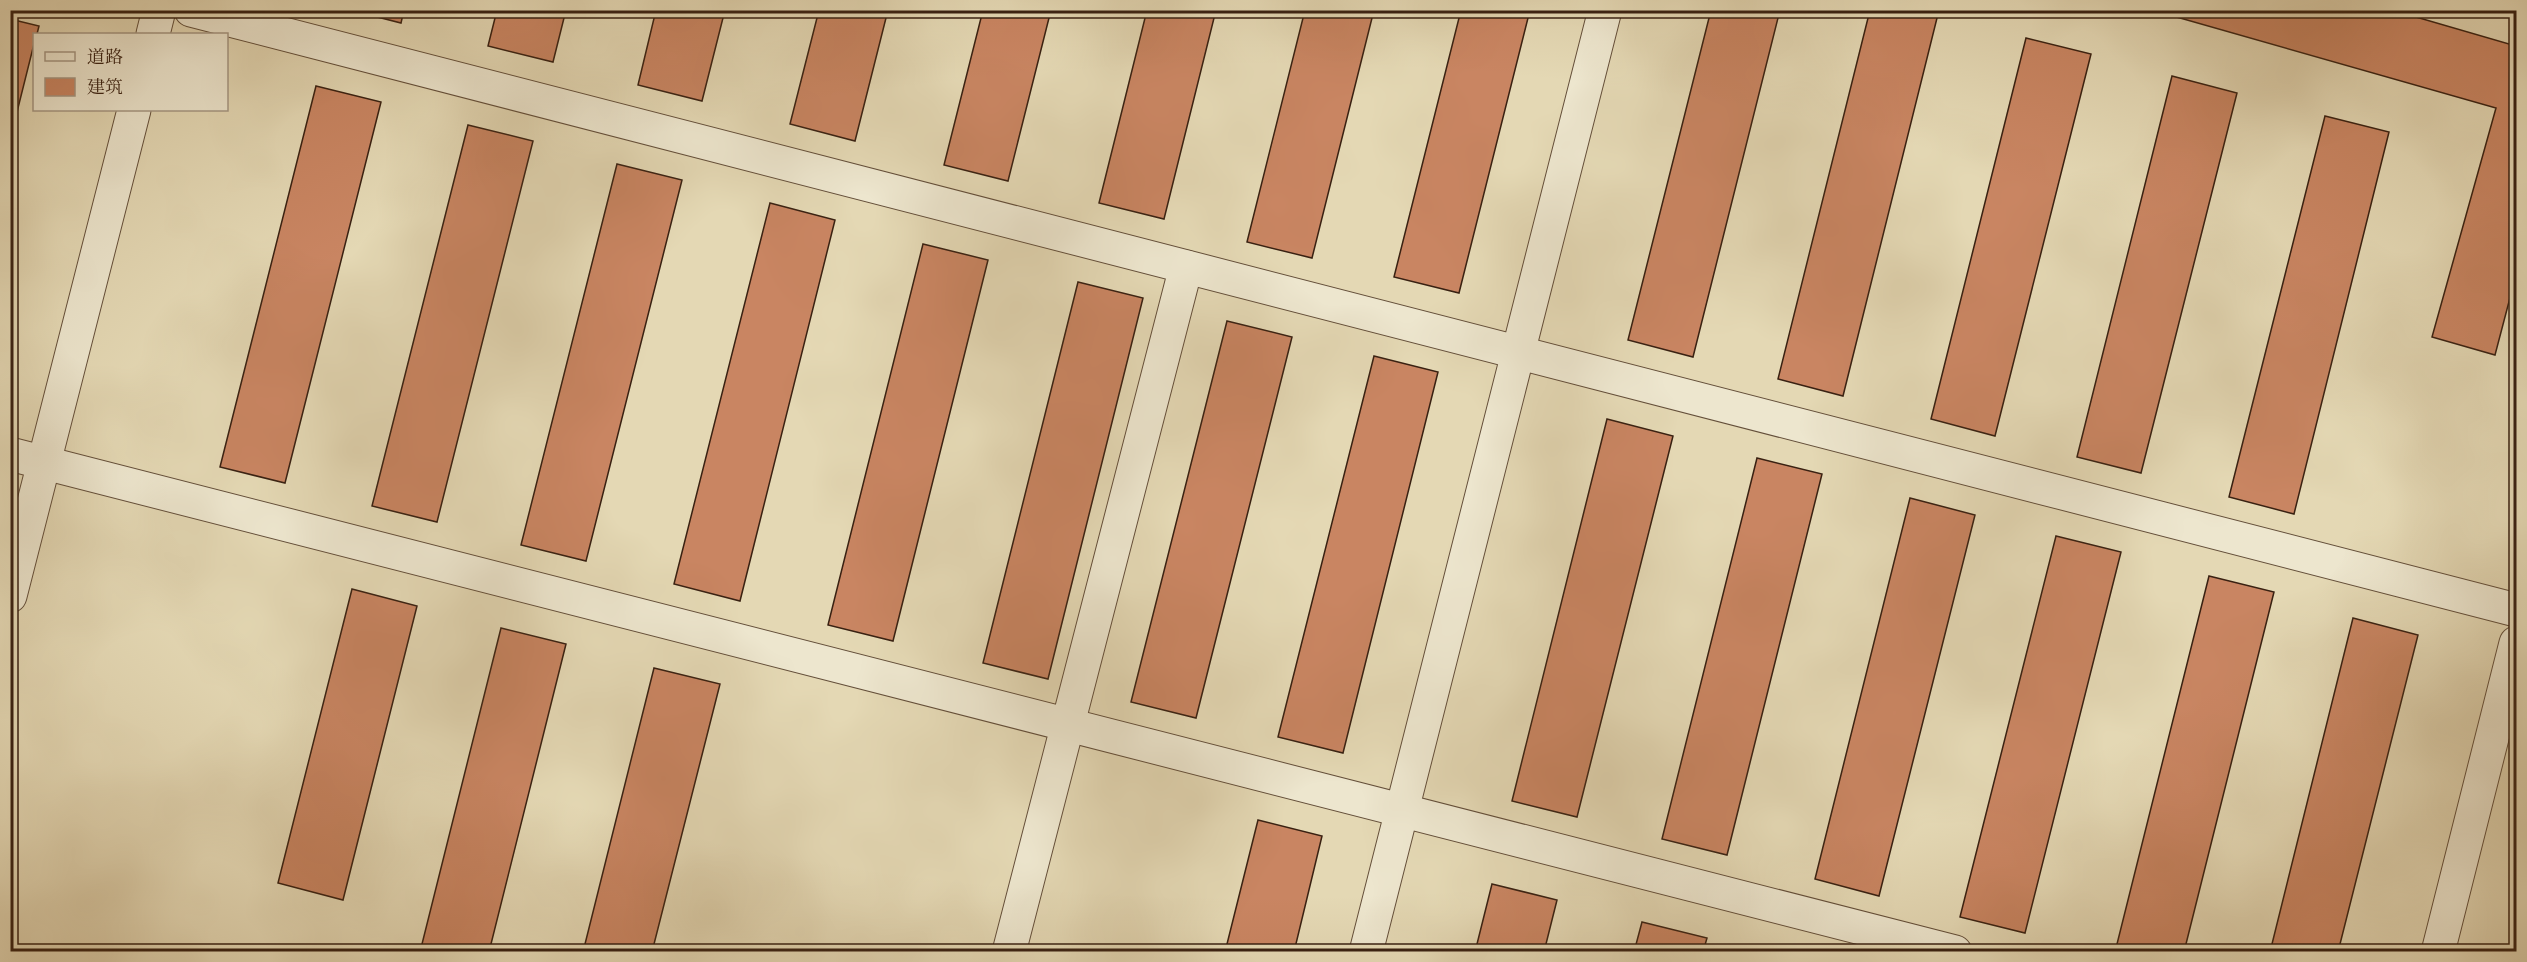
<svg xmlns="http://www.w3.org/2000/svg" width="2527" height="962" font-family="'EB Garamond','Noto Serif SC',serif">
<rect width="100%" height="100%" fill="#e4d8b4"/>
<filter id="stains"><feTurbulence type="fractalNoise" baseFrequency=".00333" numOctaves="4"/><feColorMatrix values="0 0 0 0 .2 0 0 0 0 .09 0 0 0 0 .02 0 0 0 .5 -.17"/></filter>
<radialGradient id="worn" r=".72"><stop offset=".6" stop-color="#630" stop-opacity="0"/><stop offset="1" stop-color="#630" stop-opacity=".3"/></radialGradient>
<g fill="#c98562" stroke="#392112" stroke-width="1.5">
<polygon points="350,10 404,10 401,23"/>
<polygon points="497,10 566,10 553,62 488,46"/>
<polygon points="656,10 725,10 702,101 638,85"/>
<polygon points="819,10 888,10 855,141 790,124"/>
<polygon points="983,10 1051,10 1008,181 944,165"/>
<polygon points="1147,10 1216,10 1164,219 1099,203"/>
<polygon points="1305,10 1374,10 1312,258 1247,242"/>
<polygon points="1461,10 1530,10 1459,293 1394,277"/>
<polygon points="1711,10 1780,10 1693,357 1628,340"/>
<polygon points="1870,10 1923,10 1938,14 1843,396 1778,379"/>
<polygon points="2152,10 2392,10 2516,46 2516,275 2495,355 2432,337 2496,108"/>
<polygon points="10,19 39,26 37,34 34,34 34,44 10,140"/>
<polygon points="2026,38 2091,54 1995,436 1931,419"/>
<polygon points="2172,76 2237,93 2141,473 2077,457"/>
<polygon points="316,86 381,102 285,483 220,467"/>
<polygon points="2325,116 2389,132 2294,514 2229,497"/>
<polygon points="468,125 533,141 437,522 372,506"/>
<polygon points="617,164 682,180 586,561 521,545"/>
<polygon points="770,203 835,220 740,601 674,584"/>
<polygon points="923,244 988,260 893,641 828,625"/>
<polygon points="1078,282 1143,298 1048,679 983,663"/>
<polygon points="1227,321 1292,337 1196,718 1131,702"/>
<polygon points="1374,356 1438,372 1343,753 1278,737"/>
<polygon points="1607,419 1673,436 1577,817 1512,801"/>
<polygon points="1757,458 1822,474 1727,855 1662,839"/>
<polygon points="1910,498 1975,515 1879,896 1815,879"/>
<polygon points="2056,536 2121,552 2025,933 1960,917"/>
<polygon points="2209,576 2274,592 2184,952 2115,952"/>
<polygon points="352,589 417,606 343,900 278,883"/>
<polygon points="2353,618 2418,635 2338,952 2270,952"/>
<polygon points="501,628 566,644 489,952 420,952"/>
<polygon points="654,668 720,684 652,952 583,952"/>
<polygon points="1258,820 1322,836 1294,952 1225,952"/>
<polygon points="1492,884 1557,900 1544,952 1475,952"/>
<polygon points="1642,922 1707,938 1703,952 1634,952"/>
</g>
<g fill="none" stroke-linecap="round" stroke-linejoin="round">
<g stroke="#644f3a" stroke-width="35">
<g id="minor">
<polyline points="191,10 2516,610"/>
<polyline points="153,34 159,10"/>
<polyline points="10,454 1955,952"/>
<polyline points="10,596 134,110"/>
<polyline points="1009,952 1186,267"/>
<polyline points="1366,952 1605,10"/>
<polyline points="2438,952 2516,643"/>
</g>
</g>
<use href="#minor" stroke="#ede6ce" stroke-width="33"/>
</g>
<rect width="2527" height="962" fill="none" stroke="#e4d8b4" stroke-width="36"/>
<rect x="12" y="12" width="2503" height="938" fill="none" stroke="#392112" stroke-width="3"/>
<rect x="18" y="18" width="2491" height="926" fill="none" stroke="#392112" stroke-width="1.5"/>
<rect x="33" y="33" width="195" height="78" fill="#ede6ce" stroke="#a59783" stroke-width="1.5"/>
<rect x="45" y="52" width="30" height="9" fill="#ede6ce" stroke="#a59783" stroke-width="1.5"/>
<text x="87" y="63" font-size="18" fill="#392112">道路</text>
<rect x="45" y="78" width="30" height="18" fill="#c98562" stroke="#a59783" stroke-width="1.5"/>
<text x="87" y="93" font-size="18" fill="#392112">建筑</text>
<rect width="100%" height="100%" filter="url(#stains)"/>
<rect width="100%" height="100%" fill="url(#worn)"/>
</svg>
